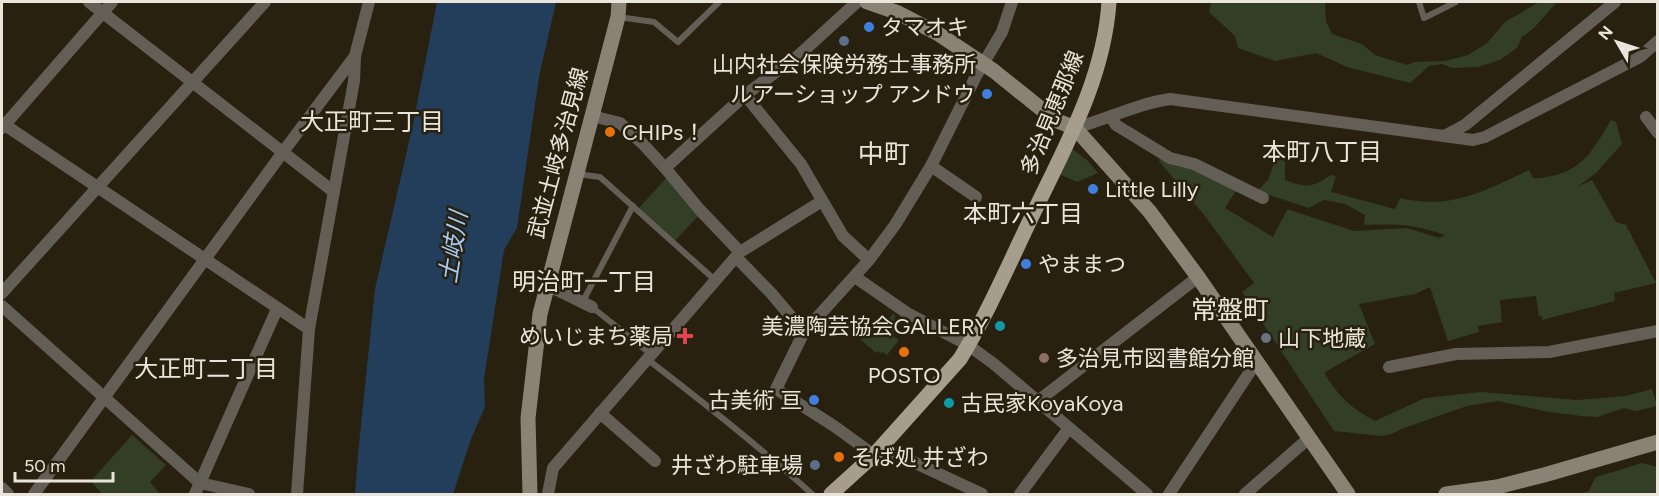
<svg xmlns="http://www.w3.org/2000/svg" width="1659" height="496" font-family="Figtree,'Noto Sans JP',sans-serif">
<rect width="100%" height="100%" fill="#282110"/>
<g fill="#333e26">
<polygon points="1211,2 1325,2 1326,21 1332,34 1362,44 1375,55 1407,65 1415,62 1445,61 1468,55 1487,43 1505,22 1539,2 1557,2 1534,28 1522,37 1517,48 1500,60 1478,67 1453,68 1442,64 1429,66 1410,83 1347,67 1316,53 1275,61 1238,48 1235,36 1209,12"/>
<path d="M1611,120L1616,122L1622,144L1596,173L1577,187L1592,180L1616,222L1626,225L1656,283L1614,293L1615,301L1542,320V316L1539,317L1536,296L1500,300L1502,322L1478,326L1479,332L1448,341L1430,287L1415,294L1359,304L1375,344L1325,372V374C1339,397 1351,408 1375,421L1425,398L1481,392L1577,400L1626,396L1652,389L1657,406L1636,411L1624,408L1597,417L1581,416L1549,412L1498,401L1467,406L1404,428L1391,434L1382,436L1334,431L1242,292L1254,283L1205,216L1159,161L1160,157L1194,169L1237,189L1225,208L1273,237L1287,210H1290L1354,231L1407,228L1439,238L1445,235C1412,224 1399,224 1364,225L1365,215L1345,204L1324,200L1309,208L1257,191L1268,180L1276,157L1285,159V180C1307,188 1312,188 1331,175L1336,176L1331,192L1395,209L1400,198C1451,210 1484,191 1529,170L1533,178C1540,179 1545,177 1552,176C1585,169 1595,146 1611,120Z"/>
<polygon points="1071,148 1088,161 1098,173 1077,182 1059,174"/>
<polygon points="667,177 699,215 674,242 638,209"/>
<polygon points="893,314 895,315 893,336 899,340 887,355 882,352 881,354 878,351 876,353 860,339 873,324 880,329"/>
<polygon points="132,435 166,465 150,482 159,493 157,494 102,494 91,481"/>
<polygon points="1642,463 1657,467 1657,494 1572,494 1588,492 1596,477"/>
</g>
<polygon fill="#223e5b" points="437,2 556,2 539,77 517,228 504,250 484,379 485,407 471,439 453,494 355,494 358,454 375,289 412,129"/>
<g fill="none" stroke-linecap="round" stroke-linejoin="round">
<g stroke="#635f57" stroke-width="6">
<polyline points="1419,2 1424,18 1456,2"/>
<polyline points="618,17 654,22 678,42 719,2"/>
<polyline points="576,174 600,177 715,280"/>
<polyline points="582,303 633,206"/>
<path d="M592,307L648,352L647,359C703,402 759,446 812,494"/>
</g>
<g stroke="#635f57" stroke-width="12">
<polyline points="89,2 334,192"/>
<polyline points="745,95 801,164 843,236 869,260"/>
<polyline points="592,116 620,123 643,144 665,168 700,210 740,252"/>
<polyline points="1111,117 1116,125 1170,158 1194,164 1263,198"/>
<polyline points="1646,117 1658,133"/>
<polyline points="2,123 309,329"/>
<polyline points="2,128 112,2"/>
<path d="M1075,128C1108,119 1136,104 1170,99L1473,140L1485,137L1640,57L1658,41"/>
<polyline points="1446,135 1465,125 1615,2"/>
<polyline points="931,166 976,197"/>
<polyline points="665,168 745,95 799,55 857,2"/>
<polyline points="736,257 771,293 804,332"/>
<polyline points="855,277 907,313 968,345 994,364 1147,494"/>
<polyline points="547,285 592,307"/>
<polyline points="2,293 265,2"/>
<polyline points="2,306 200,483 249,494"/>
<polyline points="1389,367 1456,354 1549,352 1658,331"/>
<polyline points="1038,401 1198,277"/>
<polyline points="600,413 655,461"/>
<polyline points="881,447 982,494"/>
<polyline points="874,455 834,426 776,389 804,332 869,260 895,225 931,166 976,76 1002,32 1012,2"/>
<polyline points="2,488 8,494"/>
<polyline points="34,494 283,152 355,56"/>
<polyline points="195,494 277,309"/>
<polyline points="297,494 309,329 354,81 355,56 369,2"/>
<polyline points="548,494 553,468 740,252 822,201"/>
<polyline points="1020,494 1069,428"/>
<polyline points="1169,494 1257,361"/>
<polyline points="1245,494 1309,438"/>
</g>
<g stroke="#898275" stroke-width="15">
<polyline points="867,2 896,12 937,33 994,71 1055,120 1075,128 1150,212 1198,277 1348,494"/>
<polyline points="530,494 528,418 540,314 618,17 619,2"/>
<polyline points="1446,494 1497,487 1544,475 1658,442"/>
</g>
<path stroke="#a69d8c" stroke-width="15" d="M831,494L874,455L960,359C988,313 1009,264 1032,216C1065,147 1104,79 1109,2"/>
</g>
<g fill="#3f7fe0" stroke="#282110" stroke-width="2">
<circle cx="869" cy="27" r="6"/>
<circle cx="987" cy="94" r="6"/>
<circle cx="1093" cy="189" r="6"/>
<circle cx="1026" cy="264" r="6"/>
<circle cx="814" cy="400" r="6"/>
</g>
<g fill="#5c6f8a" stroke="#282110" stroke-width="2">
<circle cx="844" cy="41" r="6"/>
<circle cx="815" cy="465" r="6"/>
</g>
<g fill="#e8710a" stroke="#282110" stroke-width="2">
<circle cx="610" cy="132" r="6"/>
<circle cx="904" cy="352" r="6"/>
<circle cx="839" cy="457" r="6"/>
</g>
<g fill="#0f9aa8" stroke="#282110" stroke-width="2">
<circle cx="1000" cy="326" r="6"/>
<circle cx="949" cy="403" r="6"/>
</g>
<path fill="#e0444e" stroke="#282110" stroke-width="2" d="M682 327h6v6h6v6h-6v6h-6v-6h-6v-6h6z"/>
<circle fill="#6b7280" stroke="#282110" stroke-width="2" cx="1266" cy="338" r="6"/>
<circle fill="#8d6e63" stroke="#282110" stroke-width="2" cx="1044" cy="358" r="6"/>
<g text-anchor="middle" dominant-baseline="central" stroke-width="5" stroke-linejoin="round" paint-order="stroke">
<g font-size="22" fill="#eae5db" stroke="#282110" text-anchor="start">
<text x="881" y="27">タマオキ</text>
<text x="844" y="64" text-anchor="middle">山内社会保険労務士事務所</text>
<text x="975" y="94" text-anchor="end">ルアーショップ アンドウ</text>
<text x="622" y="132">CHIPs！</text>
<text x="1105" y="189">Little Lilly</text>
<text x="1038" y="264">やままつ</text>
<text x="988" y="326" text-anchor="end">美濃陶芸協会GALLERY</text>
<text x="673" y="336" text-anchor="end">めいじまち薬局</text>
<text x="1278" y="338">山下地蔵</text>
<text x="1056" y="358">多治見市図書館分館</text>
<text x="904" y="375" text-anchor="middle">POSTO</text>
<text x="802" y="400" text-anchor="end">古美術 亘</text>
<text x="961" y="403">古民家KoyaKoya</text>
<text x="851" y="457">そば処 井ざわ</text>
<text x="803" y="465" text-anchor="end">井ざわ駐車場</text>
</g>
<g font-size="22" fill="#eae5db" stroke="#282110">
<text transform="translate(1052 113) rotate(-68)">多治見恵那線</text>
<text transform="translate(558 153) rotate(-75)">武並土岐多治見線</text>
</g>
<g font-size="24" fill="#eae5db" stroke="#282110">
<text x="372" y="121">大正町三丁目</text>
<text x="1322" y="151">本町八丁目</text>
<text x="1023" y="213">本町六丁目</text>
<text x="584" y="281">明治町一丁目</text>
<text x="206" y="368">大正町二丁目</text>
</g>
<g font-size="24" font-style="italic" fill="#a4ccf6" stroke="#282110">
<text transform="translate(453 247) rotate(-81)">土岐川</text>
</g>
<g font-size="26" fill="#eae5db" stroke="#282110">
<text x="884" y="154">中町</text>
<text x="1230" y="310">常盤町</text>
</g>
</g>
<rect width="1659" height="496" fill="none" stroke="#eae5db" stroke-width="6"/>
<g transform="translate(1617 42) rotate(309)" stroke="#282110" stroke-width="4.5" paint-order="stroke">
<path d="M0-4.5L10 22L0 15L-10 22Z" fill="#eae5db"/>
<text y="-9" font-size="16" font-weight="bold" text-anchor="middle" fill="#eae5db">N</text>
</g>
<path d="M15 472v9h98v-9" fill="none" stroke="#eae5db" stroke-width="3"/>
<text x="24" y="472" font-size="18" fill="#eae5db" stroke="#282110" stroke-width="4.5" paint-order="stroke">50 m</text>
</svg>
